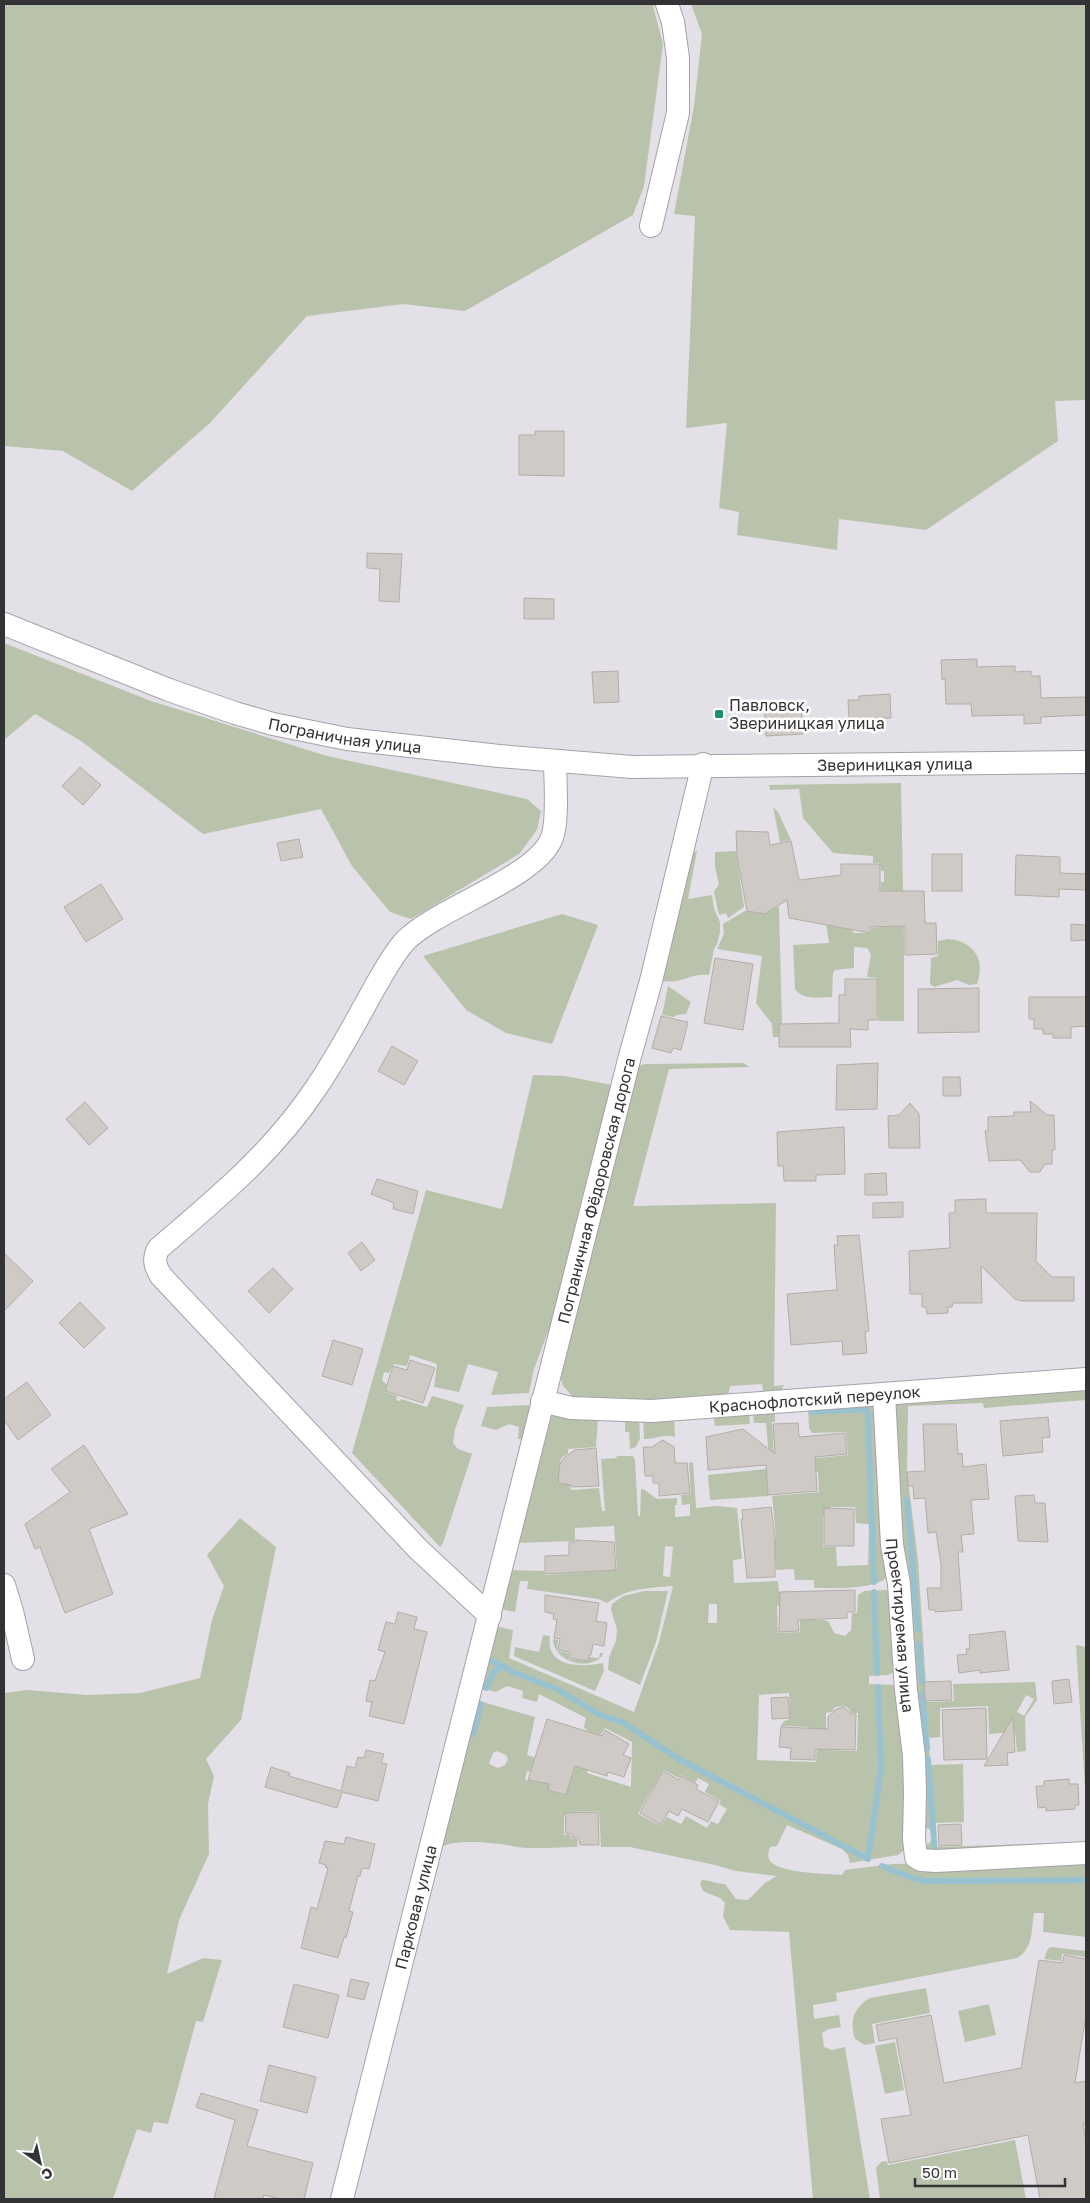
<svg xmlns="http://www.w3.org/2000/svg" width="1090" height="2203" font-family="'Golos Text',sans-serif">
<rect width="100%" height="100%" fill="#e3e1e7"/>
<g fill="#b9c3ab" fill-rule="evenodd">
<polygon points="4,4 658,4 653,6 663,44 644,186 633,215 465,311 403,304 307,316 210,423 132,491 63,451 4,446"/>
<polygon points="691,4 1086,4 1085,400 1055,401 1058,441 926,530 839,519 837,550 737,535 739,512 719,508 727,423 686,428 695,216 674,214 694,106 702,34"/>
<polygon points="4,643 151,701 327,756 527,799 541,811 537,830 519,854 411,919 390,912 352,866 321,809 203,834 81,741 35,714 4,740"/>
<path d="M901,783L904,939V1021H878L877,978L867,977L871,954L867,948L854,947V968L835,970L833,973L832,997C819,997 804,1001 795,989L793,945L829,943L825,916L838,915L854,933H871V928L881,927V882H884V871H881L880,863H873V856L833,853L803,818L799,789L770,790L769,785Z"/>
<polygon points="773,807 778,812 791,840 780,842"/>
<path d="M697,851L688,899L712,895L714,909L720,922V932L717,944L714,949L709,975C687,973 680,986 659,980L690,853Z"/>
<polygon points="736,851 744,907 728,918 726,913 719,915 714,892 719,884 715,867 715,852"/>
<polygon points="779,906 782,1024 779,1024 779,1037 773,1037 772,1024 756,1003 762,956 717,949 724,934 723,924 745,911 765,914"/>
<polygon points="562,914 598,925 552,1044 506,1033 466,1010 423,956"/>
<path d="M948,939C974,941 986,960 977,984L969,985L957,980L934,987L930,984L931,958L938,956V941Z"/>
<polygon points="668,986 691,1002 686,1014 677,1015 674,1017 662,1015"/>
<polygon points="743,1063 750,1067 669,1069 633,1206 776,1203 774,1386 784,1385 779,1395 764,1396 762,1384 730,1386 727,1400 689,1403 574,1398 563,1386 560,1375 635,1067 645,1064"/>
<polygon points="533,1075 565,1076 612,1085 561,1297 534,1369 529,1393 491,1395 498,1372 468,1364 459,1392 434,1387 437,1364 410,1355 407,1366 394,1364 389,1373 384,1372 382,1380 387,1385 385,1392 397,1396 396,1400 400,1401 401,1399 427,1407 432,1396 464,1405 455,1429 453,1443 458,1449 472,1454 443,1543 440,1547 352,1453 426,1190 502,1209"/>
<path d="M1086,1383V1400L984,1408L983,1403L908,1406L907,1472L918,1560L927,1702L954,1701L953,1684L1035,1682L1037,1700L1025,1717L1026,1751L1017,1752L1015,1732L989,1734L988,1706L940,1708V1737L929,1738L930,1765L963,1764L964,1822L935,1823L936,1847L1086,1842V1847L930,1856L922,1851L919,1843L920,1753L905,1578L898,1546L892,1406L896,1399L904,1396ZM1026,1695L1034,1699L1024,1716L1017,1712ZM928,1828C935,1834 932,1845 923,1846L921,1840L923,1831Z"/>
<path d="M873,1403L888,1577C872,1590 834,1588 814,1588V1580H795L794,1569L776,1570L775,1557L745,1559L743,1542L776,1538L772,1496L819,1492L818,1472L808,1473L807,1459L848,1455L846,1432L812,1433L809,1428L808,1409ZM830,1507H855L856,1523L869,1524L868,1565L837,1566L836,1547H823V1516L830,1515Z"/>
<path d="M529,1405C534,1415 526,1429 522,1439H518L519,1427L509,1424L496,1430L481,1426L487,1407Z"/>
<polygon points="771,1411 775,1413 775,1422 772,1422 774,1458 771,1482 766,1423 754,1423 753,1412"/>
<polygon points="749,1412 750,1424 715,1426 714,1419 718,1415"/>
<path d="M552,1414L598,1419L596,1447L568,1449V1454C560,1457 558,1462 560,1471L569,1476L571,1490L599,1488L602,1511H605L601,1459L616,1458L617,1456H633L635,1460L638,1515L640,1517L641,1489H643L657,1499L677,1498V1505H675V1517L690,1516V1504L682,1505L681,1495L691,1494L689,1463L693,1462L696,1508L717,1506L737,1508L742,1559L733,1560L734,1583L778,1581L779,1592L793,1591V1605L777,1606L778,1633L800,1632V1620H824L829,1622L834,1633L845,1636L851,1630L852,1613H857L858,1595L864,1591L887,1590L889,1592L894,1672L888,1675L869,1676V1684L896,1685L907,1760L905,1849L898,1855L850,1863L848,1855L842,1849L787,1825L777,1846L770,1847C768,1853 767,1858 771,1862C782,1873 826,1874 842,1875L845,1870L893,1864L1086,1859V1937L1043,1932L1044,1913H1034C1031,1930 1034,1948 1017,1958L836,1993L837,2001L813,2005L814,2019L839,2015L841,2027L829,2029L822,2033L824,2047L832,2050L845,2047L870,2199H813L789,1932L730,1930L723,1916L725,1903L720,1898L703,1891L700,1883L702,1880C710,1880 717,1884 725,1884L736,1899L748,1900L765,1883L777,1876L736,1871L715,1865L630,1847H601L599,1811L571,1812L570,1814L564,1815V1835H570L571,1839H578L577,1847C559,1847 529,1850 512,1846C495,1843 454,1838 440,1848L476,1700L535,1717L527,1755L569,1768L591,1760L587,1773L631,1787L632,1742L605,1728L598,1739L593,1737L584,1727L586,1718L539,1694L537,1702L522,1698L523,1691L507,1686L496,1692L480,1688L497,1628L499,1627L513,1630L509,1658L634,1712L659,1642L673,1586C648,1588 628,1588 607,1603L598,1599L527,1589L528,1581H520L515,1612L505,1610L501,1607L509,1570L544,1571L545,1575L617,1570L614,1526L575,1528V1541L515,1543L548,1418ZM665,1546L673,1547L670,1577L663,1576ZM709,1604H717V1623H708ZM789,1693L790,1719L784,1721L781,1726L808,1727L807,1741L817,1742L816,1762L757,1760L759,1695ZM844,1706L848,1708L851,1713H858L857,1751L826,1750V1713L832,1712L835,1707ZM497,1751L506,1755L508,1759L505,1765L498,1768L489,1764L493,1753ZM663,1770L679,1778L681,1775L695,1783L698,1778L709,1784L705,1792L721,1801L719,1804L727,1809L718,1824L711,1821L707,1828L686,1816L681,1824L667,1817L661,1826L638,1814ZM527,1771L545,1775L544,1783L525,1780ZM551,1781L568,1786L565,1795L548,1790Z"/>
<path d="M674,1415L675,1437C663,1433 654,1440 644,1439L643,1416Z"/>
<polygon points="639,1416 640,1439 636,1447 630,1449 629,1432 625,1432 625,1417"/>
<polygon points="766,1469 768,1496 710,1500 708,1475"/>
<polygon points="240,1518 276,1547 241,1720 206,1759 214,1776 208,1804 209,1854 179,1920 167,1974 203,1958 222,1960 203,2022 196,2021 168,2124 154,2122 151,2133 137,2129 113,2199 4,2199 4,1693 27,1690 87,1695 140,1693 200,1678 212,1620 224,1586 207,1555"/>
<polygon points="644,1591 668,1591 656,1642 640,1685 608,1670 609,1657 616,1641 617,1629 611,1610 612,1604 623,1596"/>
<path d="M543,1635L550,1636C545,1669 583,1667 603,1663L604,1671L595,1691L514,1656L515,1647L539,1652Z"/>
<path d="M553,1639L558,1640L557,1651L569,1653V1659L588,1661L589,1657L599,1658L600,1653H603L602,1656C588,1672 553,1661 553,1639Z"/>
<polygon points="1076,1645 1086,1647 1086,1804"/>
<polygon points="1051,1947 1086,1951 1086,1957 1062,1954 1061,1961 1044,1959 1048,1949"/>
<path d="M926,1988L930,2013L872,2024L875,2043L865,2045L855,2039C849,2021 854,2007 870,1998Z"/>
<polygon points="989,2004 996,2035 965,2042 958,2011"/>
<polygon points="895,2042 904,2090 885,2094 875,2046"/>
<polygon points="1015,2140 1026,2199 880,2199 876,2168 881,2162 887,2161 888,2165"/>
</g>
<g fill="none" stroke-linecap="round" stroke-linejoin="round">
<g stroke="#99c2d0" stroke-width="6">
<polyline points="812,1412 866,1409 868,1415 871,1501"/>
<polyline points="907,1500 918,1630"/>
<polyline points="871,1504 874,1582"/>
<polyline points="874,1592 877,1673"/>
<polyline points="919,1644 920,1660"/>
<polyline points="492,1661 515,1673 557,1689 600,1715 622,1722 679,1759 868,1859 881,1768 878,1687"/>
<polyline points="920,1665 922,1682"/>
<polyline points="486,1688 493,1673 502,1666"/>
<polyline points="922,1693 927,1748"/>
<polyline points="473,1734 481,1704"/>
<polyline points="928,1759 935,1854"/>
<polyline points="882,1866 912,1878 925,1881 1086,1880"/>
</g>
</g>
<g fill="#cfcac5" stroke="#b1ada7">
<polygon points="535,431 564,431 564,476 519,475 519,435 535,435"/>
<polygon points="367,553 402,554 399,602 379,601 380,569 367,568"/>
<polygon points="524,598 554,599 554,619 524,619"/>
<polygon points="977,659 977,667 1015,666 1015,672 1031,671 1031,676 1040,676 1041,698 1086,697 1086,715 1041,717 1041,723 1024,724 1024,715 972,716 971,704 946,704 945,679 942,680 941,660"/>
<polygon points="618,671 619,702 594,703 592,672"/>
<polygon points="890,694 891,718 881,718 882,724 860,725 860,719 849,719 848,700 859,700 859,696"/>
<polygon points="801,703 803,734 766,736 764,705"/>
<polygon points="80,767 101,785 83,805 62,786"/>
<polygon points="736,831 768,832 770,845 791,841 799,880 841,875 841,864 880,864 880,891 924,891 925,923 936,923 937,954 905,955 905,926 870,927 870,933 789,918 787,900 765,914 747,911 737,856"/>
<polygon points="299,839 303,857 281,861 277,843"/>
<rect x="932" y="854" width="30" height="37"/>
<polygon points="1016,855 1060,857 1060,873 1086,874 1086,890 1059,889 1059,897 1015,895"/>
<polygon points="101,884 123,919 86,942 64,907"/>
<polygon points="1071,924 1086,925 1086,940 1071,941"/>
<polygon points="715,958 753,964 743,1030 704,1023"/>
<polygon points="845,979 877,979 877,1020 868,1020 868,1030 850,1029 851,1047 779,1047 779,1024 839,1023 839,995 845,995"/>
<polygon points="979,988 979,1032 918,1033 918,989"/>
<polygon points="1029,997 1086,997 1086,1026 1071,1027 1071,1038 1053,1038 1053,1034 1043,1034 1043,1029 1034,1029 1034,1019 1029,1019"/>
<polygon points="661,1016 688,1022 681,1050 673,1048 671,1053 652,1048"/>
<polygon points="392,1046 418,1061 404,1085 378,1071"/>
<polygon points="878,1063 877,1109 836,1110 837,1065"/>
<polygon points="943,1077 960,1077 961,1096 943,1096"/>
<polygon points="1030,1101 1047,1115 1054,1115 1055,1150 1052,1150 1052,1164 1045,1164 1040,1172 1030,1172 1020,1160 989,1161 985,1131 988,1131 988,1117 1014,1116 1014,1112 1031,1112"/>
<polygon points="85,1102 108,1128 89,1145 66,1119"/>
<polygon points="910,1103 919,1114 920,1148 889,1148 888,1116 899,1115"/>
<polygon points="844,1127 845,1174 816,1175 816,1181 784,1181 783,1166 778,1166 777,1132"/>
<polygon points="886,1173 887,1195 865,1195 865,1174"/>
<polygon points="377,1179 418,1191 413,1214 393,1209 394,1203 371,1194"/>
<polygon points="986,1199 986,1213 1037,1213 1036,1261 1052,1277 1074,1277 1074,1301 1021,1301 1015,1299 981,1266 982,1303 953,1303 952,1307 948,1307 948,1313 927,1314 926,1307 922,1307 922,1294 910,1294 909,1251 950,1248 949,1213 955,1213 955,1200"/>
<polygon points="903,1202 903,1217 873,1218 873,1203"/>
<polygon points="859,1235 869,1331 865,1332 867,1353 843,1355 842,1341 791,1345 787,1294 837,1290 834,1245 838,1245 837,1236"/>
<polygon points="362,1242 375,1260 361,1271 348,1253"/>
<polygon points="4,1253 33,1281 4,1311"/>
<polygon points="273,1268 293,1289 269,1313 248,1291"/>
<polygon points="80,1302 105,1328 84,1348 59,1323"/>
<polygon points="333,1340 363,1349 352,1385 322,1376"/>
<polygon points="410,1360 435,1368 423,1403 385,1391 393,1366 407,1370"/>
<polygon points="27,1382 51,1415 18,1440 4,1420 4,1399"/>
<polygon points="1048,1417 1050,1437 1042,1438 1043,1452 1003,1456 1000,1421"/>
<polygon points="798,1423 799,1437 845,1433 847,1454 815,1457 817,1491 768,1495 766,1465 708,1470 706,1437 743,1429 775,1454 773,1424"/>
<polygon points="923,1424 956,1424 958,1454 962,1453 963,1467 986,1464 989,1499 971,1500 974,1534 961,1535 963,1552 958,1552 962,1610 935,1612 935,1610 929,1610 927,1588 941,1588 941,1564 936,1532 928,1533 925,1498 914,1499 913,1486 908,1486 907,1472 925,1471"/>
<polygon points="663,1440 674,1447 675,1463 687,1463 690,1493 659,1496 659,1483 653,1483 653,1476 645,1476 643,1447 652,1447"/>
<polygon points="84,1445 128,1514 89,1529 113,1594 65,1613 40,1547 35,1549 25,1524 70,1492 51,1469"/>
<polygon points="596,1448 599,1486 572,1487 571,1485 558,1483 560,1463 564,1458 575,1450"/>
<polygon points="1034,1495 1035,1503 1045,1503 1048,1542 1018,1541 1015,1496"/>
<polygon points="771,1507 775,1537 775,1577 747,1578 741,1519 743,1519 742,1510"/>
<polygon points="824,1508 854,1509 854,1546 824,1546"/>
<polygon points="576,1540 614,1542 616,1570 545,1574 545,1556 569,1555 569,1542 576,1542"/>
<polygon points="855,1590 855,1612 847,1612 847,1618 798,1620 799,1631 779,1632 780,1592"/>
<polygon points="545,1595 599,1603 596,1621 607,1623 604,1646 593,1644 591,1655 589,1655 588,1661 570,1658 570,1652 558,1650 560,1639 554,1638 557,1620 553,1619 554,1614 545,1612"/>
<polygon points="398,1612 417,1617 414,1629 427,1632 404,1724 369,1716 372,1702 366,1701 370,1680 375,1681 385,1652 378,1650 386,1622 395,1624"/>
<polygon points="1005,1631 1009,1670 980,1673 980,1670 959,1673 957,1655 967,1654 966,1649 970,1648 969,1635"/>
<polygon points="1069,1679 1072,1702 1054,1704 1052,1681"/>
<polygon points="951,1681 952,1700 925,1701 924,1682"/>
<polygon points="788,1697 790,1718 772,1719 771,1698"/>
<polygon points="844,1707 851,1714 856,1714 855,1750 815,1749 815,1760 790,1759 791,1748 779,1747 781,1727 828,1729 828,1717 836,1709"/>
<polygon points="986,1708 987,1759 944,1760 942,1710"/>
<polygon points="1013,1717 1015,1752 1007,1753 1008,1765 984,1766"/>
<polygon points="547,1719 602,1736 605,1730 629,1744 623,1755 631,1758 624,1777 608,1772 607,1776 575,1766 566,1795 548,1790 549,1784 528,1780"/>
<polygon points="366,1750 384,1754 381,1763 387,1764 378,1801 342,1792 337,1808 265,1787 271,1767 290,1773 289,1776 341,1791 347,1766 355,1768 358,1757 364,1758"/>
<polygon points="663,1771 679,1780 681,1776 698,1785 696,1789 719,1801 708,1822 682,1809 678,1816 669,1811 661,1825 640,1813"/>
<polygon points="1069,1779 1069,1784 1078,1784 1079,1805 1075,1805 1075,1809 1046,1811 1046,1807 1038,1808 1036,1786 1044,1786 1044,1781"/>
<polygon points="598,1812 599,1845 580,1845 579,1838 572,1838 572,1834 566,1834 565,1813"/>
<polygon points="961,1824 962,1845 939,1846 938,1825"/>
<polygon points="346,1837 375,1844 369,1869 362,1868 360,1876 358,1876 349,1911 353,1912 346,1938 344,1937 338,1958 301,1948 311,1907 317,1909 328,1868 325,1867 326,1865 319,1863 325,1841 344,1844"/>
<polygon points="1064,1955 1086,1959 1086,2015 1075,2083 1086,2081 1086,2124 1083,2124 1086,2143 1086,2199 1040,2199 1028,2135 889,2163 881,2119 911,2115 896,2038 879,2041 876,2025 931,2015 944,2083 1021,2068 1039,1960 1062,1963"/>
<polygon points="351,1979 369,1983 364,2000 347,1996"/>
<polygon points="294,1984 339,1995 328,2038 283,2027"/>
<polygon points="269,2065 316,2077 307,2113 260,2101"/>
<polygon points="201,2093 258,2110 247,2146 313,2163 304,2199 281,2199 264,2195 263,2199 214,2199 235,2120 196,2107"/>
</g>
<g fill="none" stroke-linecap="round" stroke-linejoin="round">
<g stroke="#a4a2a8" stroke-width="24">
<g id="minor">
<polyline points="651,226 678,113 678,58 673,22 667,4"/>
<path id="s1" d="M4,624L169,690L235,713L273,724L347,739L499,756L632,767L1086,762"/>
<path id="s2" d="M884,1394L892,1545L899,1584L906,1690L914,1756L915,1793L914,1839L916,1857L921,1860L936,1861L1086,1853"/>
<path id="s3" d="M542,1401L571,1408L652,1411L1086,1379"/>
<polyline points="4,1585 12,1611 23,1659"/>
<path d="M490,1616L418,1549L161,1276C155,1266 153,1260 158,1249C217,1198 272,1154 316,1088C338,1056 356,1021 375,987C385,970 393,954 406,940C440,907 533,879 551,840C559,824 555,780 555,761"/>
<path id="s4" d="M342,2199L630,1056L651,981L703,764"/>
</g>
</g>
<use href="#minor" stroke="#fff" stroke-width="22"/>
</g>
<rect fill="#1b8f72" stroke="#fff" stroke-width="2" x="714" y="709" width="10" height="10" rx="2.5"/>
<g text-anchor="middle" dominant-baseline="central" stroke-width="5" stroke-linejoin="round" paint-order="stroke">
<g font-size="16" fill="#333335" stroke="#fff" text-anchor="start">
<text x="729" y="705">Павловск,<tspan x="729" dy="18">Звериницкая улица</tspan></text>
</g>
<g font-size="16" fill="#333335" stroke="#fff">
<text stroke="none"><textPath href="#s1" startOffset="360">Пограничная улица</textPath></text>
<text stroke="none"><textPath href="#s1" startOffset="912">Звериницкая улица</textPath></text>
<text stroke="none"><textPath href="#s4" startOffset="1040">Пограничная Фёдоровская дорога</textPath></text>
<text stroke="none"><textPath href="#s3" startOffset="274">Краснофлотский переулок</textPath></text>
<text stroke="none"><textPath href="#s2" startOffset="232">Проектируемая улица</textPath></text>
<text stroke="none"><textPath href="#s4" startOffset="301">Парковая улица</textPath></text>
</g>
</g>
<rect width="1090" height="2203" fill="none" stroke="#333335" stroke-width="10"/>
<g transform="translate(40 2163) rotate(146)" stroke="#ffffff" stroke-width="4" paint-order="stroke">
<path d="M0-4L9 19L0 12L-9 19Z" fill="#333335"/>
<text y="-8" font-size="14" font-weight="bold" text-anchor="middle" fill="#333335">С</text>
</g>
<path d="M915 2178v8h150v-8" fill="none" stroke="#333335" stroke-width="2.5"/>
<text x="922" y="2178" font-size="15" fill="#333335" stroke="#ffffff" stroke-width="4" paint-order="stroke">50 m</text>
</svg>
